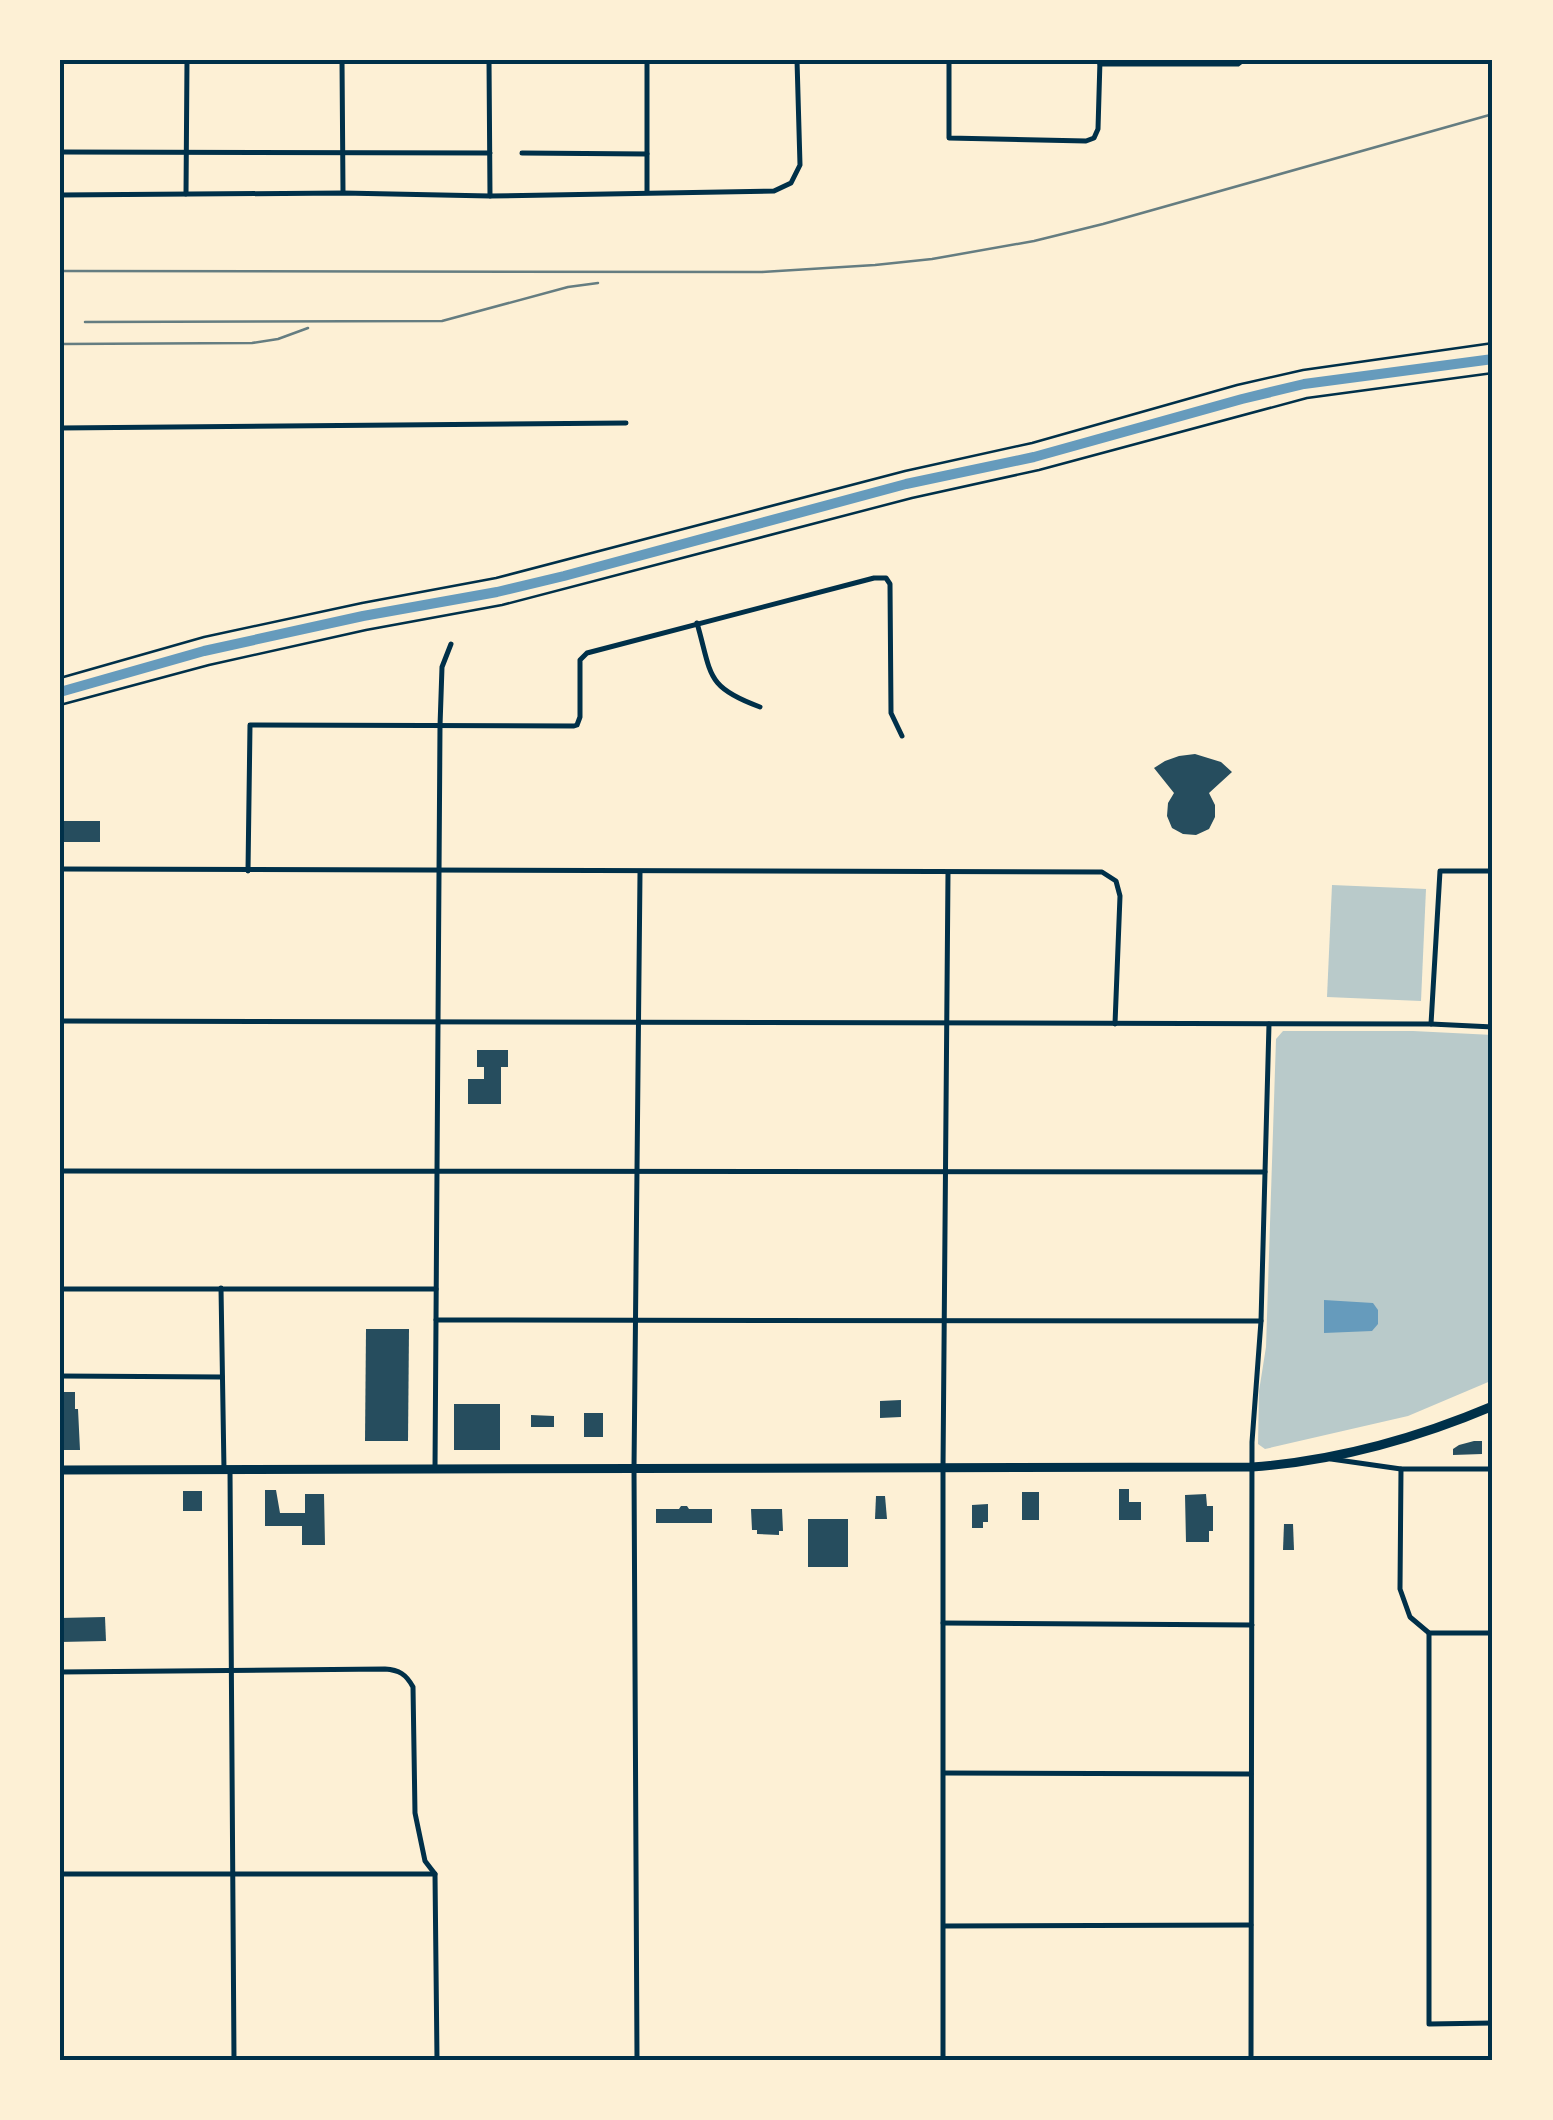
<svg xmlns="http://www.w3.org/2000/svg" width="1553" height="2120" font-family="Arial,sans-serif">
<rect width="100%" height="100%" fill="#fdf0d5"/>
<g fill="#b9caca">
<polygon points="1332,885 1426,889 1421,1001 1327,997"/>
<polygon points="1283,1031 1413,1031 1493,1035 1493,1380 1408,1416 1265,1449 1258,1444 1259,1391 1266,1347 1276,1039"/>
</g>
<polygon fill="#669bbc" points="1324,1300 1373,1303 1378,1310 1378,1324 1372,1331 1324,1333"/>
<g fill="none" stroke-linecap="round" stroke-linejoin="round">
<polyline stroke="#669bbc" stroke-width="10" points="60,692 204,651 363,616 497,592 564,576 906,484 1034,457 1242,399 1304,384 1493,359"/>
</g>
<g fill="#264d5e">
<polygon points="1195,754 1221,762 1232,772 1209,793 1215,805 1215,817 1209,829 1196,835 1183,834 1172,828 1167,816 1168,803 1174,793 1154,768 1165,761 1179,756"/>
<rect x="60" y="821" width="40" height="21"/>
<polygon points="477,1050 508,1050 508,1067 501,1067 501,1104 468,1104 468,1079 484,1079 484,1067 477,1067"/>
<polygon points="366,1329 409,1329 408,1441 365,1441"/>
<polygon points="61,1392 75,1392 75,1409 78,1409 80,1450 60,1450"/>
<polygon points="901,1400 901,1417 880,1418 880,1401"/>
<rect x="454" y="1404" width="46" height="46"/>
<rect x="584" y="1413" width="19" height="24"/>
<polygon points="531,1415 554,1416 554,1427 531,1427"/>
<polygon points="1474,1441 1482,1441 1482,1454 1453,1455 1453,1449 1459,1445"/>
<polygon points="1119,1489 1129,1489 1129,1502 1141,1502 1141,1520 1119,1520"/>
<polygon points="265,1490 276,1490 280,1513 305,1513 305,1494 324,1494 325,1545 302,1545 302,1526 265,1526"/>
<rect x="183" y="1491" width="19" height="20"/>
<rect x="1022" y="1492" width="17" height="28"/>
<polygon points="1206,1494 1207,1506 1213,1506 1213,1531 1209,1531 1209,1542 1186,1542 1185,1495"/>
<polygon points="876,1496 885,1496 887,1519 875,1519"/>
<polygon points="988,1504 988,1522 983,1522 983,1528 972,1528 972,1505"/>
<polygon points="681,1506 687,1506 689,1509 712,1509 712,1523 656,1523 656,1509 679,1509"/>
<polygon points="751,1509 782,1509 783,1531 779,1531 779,1535 757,1534 757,1530 752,1530"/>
<rect x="808" y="1519" width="40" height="48"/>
<polygon points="1284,1524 1293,1524 1294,1550 1283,1550"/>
<polygon points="105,1617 106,1641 60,1642 60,1618"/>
</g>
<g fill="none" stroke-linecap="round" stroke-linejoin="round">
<g stroke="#003049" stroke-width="2.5">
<polyline points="60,678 204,637 362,603 496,578 905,471 1032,443 1237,385 1303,370 1493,343"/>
<polyline points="60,705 209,665 366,630 502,605 912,498 1039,470 1307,398 1493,373"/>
</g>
<g stroke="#003049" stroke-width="5">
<polyline points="342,60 343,192"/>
<polyline points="489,60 490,196"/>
<polyline points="647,60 647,192"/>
<polyline points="949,60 949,138 1086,141 1094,138 1098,129 1100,60"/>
<polyline points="1100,64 1238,64 1243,60"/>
<polyline points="60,152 490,153"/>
<polyline points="522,153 647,154"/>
<polyline points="186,194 187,60"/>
<polyline points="60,195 343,193 490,196 774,191 791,183 800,165 797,60"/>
<polyline points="60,428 626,423"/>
<path d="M697,623C712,675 705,687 760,707"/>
<polyline points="60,869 1102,872 1116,881 1120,896 1115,1024"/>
<polyline points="248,871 250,725 574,726 577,725 580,717 580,660 587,653 874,578 886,578 890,584 891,713 902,736"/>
<polyline points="60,1021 1431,1024 1493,1027"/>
<polyline points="1431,1024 1440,871 1493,871"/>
<polyline points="60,1171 1265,1172"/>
<polyline points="221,1288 224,1470"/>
<polyline points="60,1289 436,1289"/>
<polyline points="436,1320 1261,1321"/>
<polyline points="60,1376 222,1377"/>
<polyline points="1331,1459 1401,1469 1493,1469"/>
<polyline points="435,1469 440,726 442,667 451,644"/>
<polyline points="1401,1469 1400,1589 1410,1617 1429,1633 1493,1633"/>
<polyline points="230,1470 234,2060"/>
<polyline points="943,1623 1252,1625"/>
<polyline points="1429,1633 1429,2024 1493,2023"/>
<path d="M60,1672L385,1669C399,1670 406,1674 413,1687L415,1813L425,1861L435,1874L437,2060"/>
<polyline points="944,1773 1251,1774"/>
<polyline points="60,1874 435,1874"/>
<polyline points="944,1926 1251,1925"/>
<polyline points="637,2060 634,1468 640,873"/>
<polyline points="943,2060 943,1467 948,873"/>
<polyline points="1251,2060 1252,1442 1261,1321 1269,1024"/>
</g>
<path stroke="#003049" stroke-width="9" d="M60,1470L1252,1467C1336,1461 1415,1439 1493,1406"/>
<g stroke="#657d81" stroke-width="2.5">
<polyline points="60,271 762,272 875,265 932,259 1034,241 1103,224 1493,114"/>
<polyline points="85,322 442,321 568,287 598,283"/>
<polyline points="61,344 252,343 278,339 308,328"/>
</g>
</g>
<rect width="1553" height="2120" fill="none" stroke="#fdf0d5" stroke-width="125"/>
<rect x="62" y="62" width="1428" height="1996" fill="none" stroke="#003049" stroke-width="4"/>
</svg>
